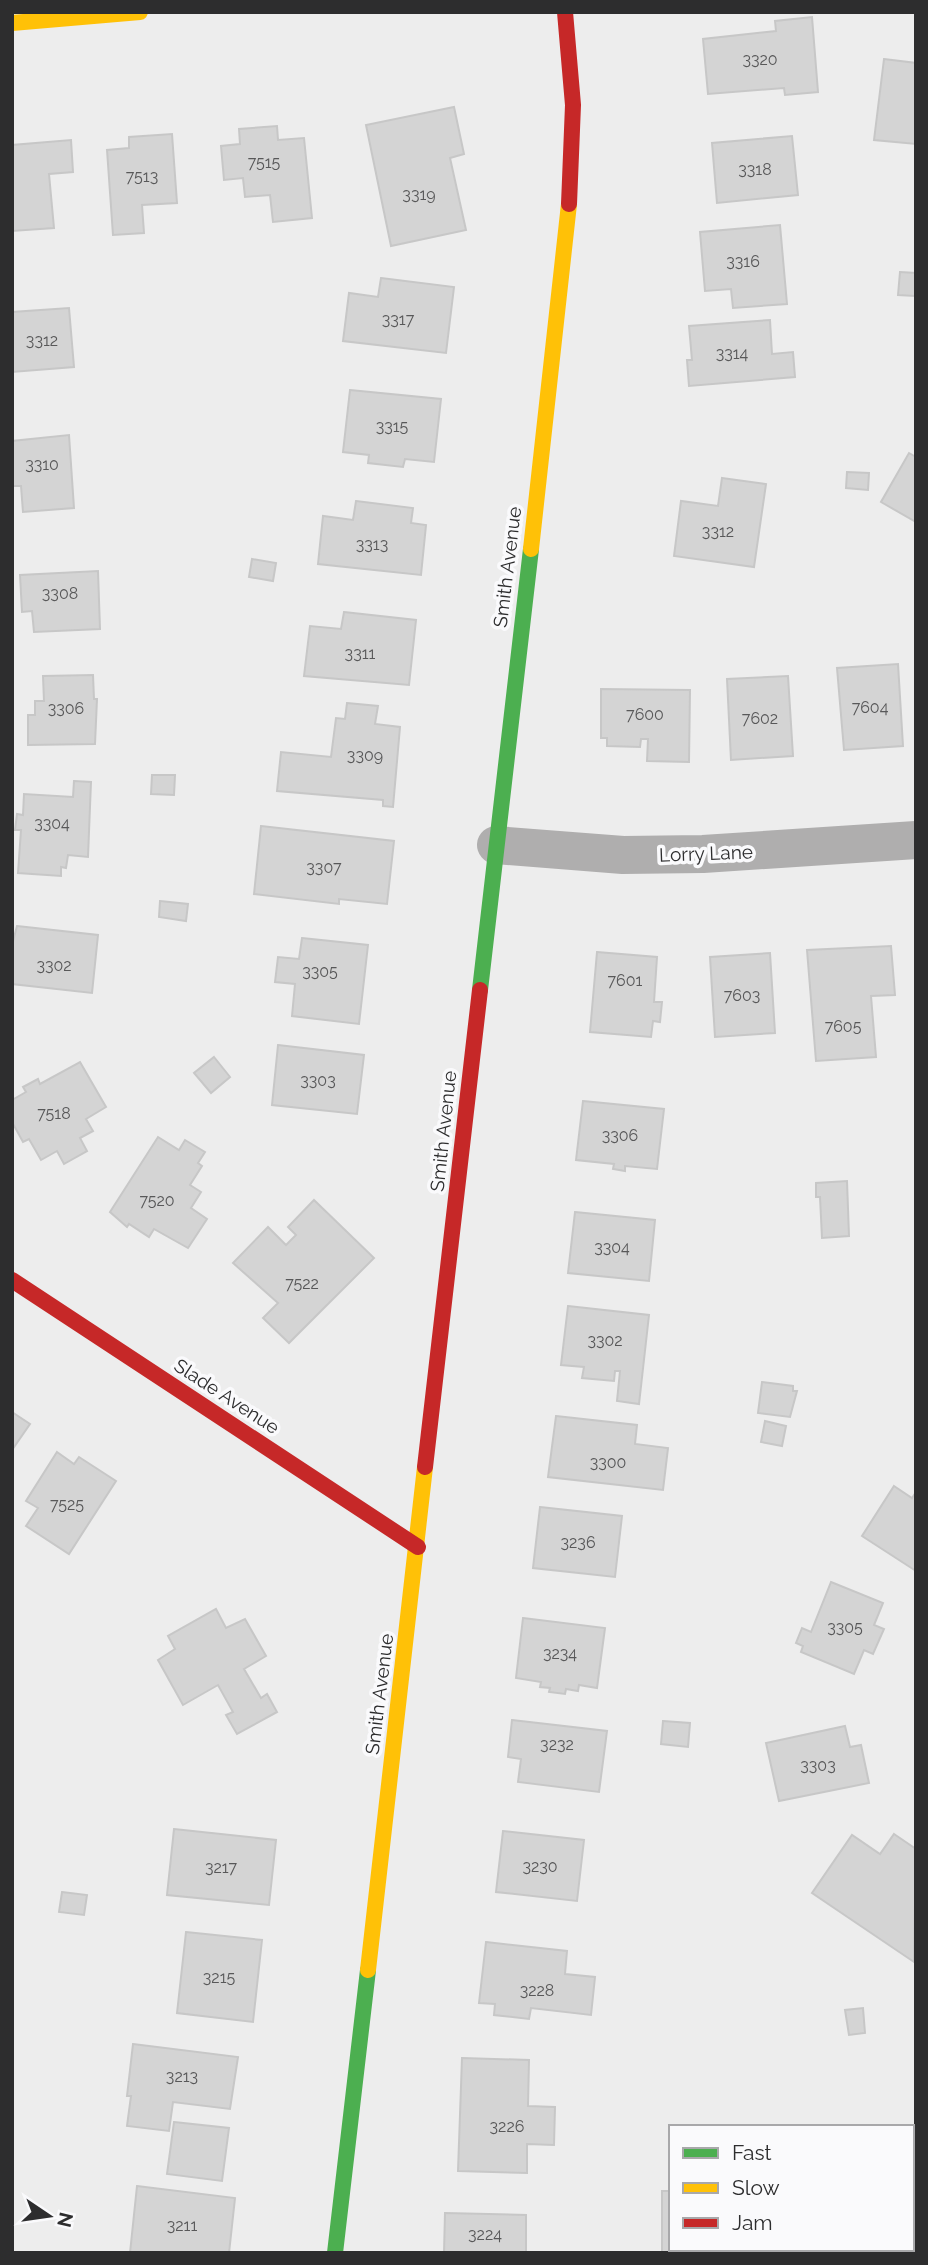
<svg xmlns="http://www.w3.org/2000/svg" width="928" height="2265" font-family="Raleway,sans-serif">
<rect width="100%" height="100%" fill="#ededed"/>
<g fill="#d4d4d4" stroke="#c7c7c7" stroke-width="2">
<polygon points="812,17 818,92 785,95 784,88 708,94 703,39 776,31 775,21"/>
<polygon points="884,59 916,63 916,144 874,140"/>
<polygon points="454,107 464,154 450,158 466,230 391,246 366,125"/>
<polygon points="277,126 278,140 304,138 312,218 273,222 270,195 245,197 243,178 224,180 221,146 240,144 239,129"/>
<polygon points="172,134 177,203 142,205 144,233 113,235 107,150 129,148 129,137"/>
<polygon points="792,136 798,195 717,203 712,143"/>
<polygon points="71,140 73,172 49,174 54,228 12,231 12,145"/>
<polygon points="780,225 787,304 733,308 731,289 705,291 700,232"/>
<polygon points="900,272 916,273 915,296 898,295"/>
<polygon points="381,278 454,287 446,353 343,341 349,293 378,297"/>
<polygon points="69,308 74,367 12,372 12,312"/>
<polygon points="770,320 772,354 793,352 795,377 689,386 687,360 692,360 689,326"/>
<polygon points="350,390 441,399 434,462 405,459 403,467 368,463 369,455 343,452"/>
<polygon points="69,435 74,508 23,512 21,486 12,486 12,441"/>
<polygon points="909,453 916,457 916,522 881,502"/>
<polygon points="847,472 869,473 868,490 846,488"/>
<polygon points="722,478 766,484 754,567 674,556 681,501 718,506"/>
<polygon points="356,501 413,508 411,523 426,525 421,575 318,564 323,516 353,520"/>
<polygon points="252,559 276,563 273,581 249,577"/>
<polygon points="98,571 100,629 34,632 32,611 22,612 20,575"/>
<polygon points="344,612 416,620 409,685 304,676 310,626 341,629"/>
<polygon points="898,664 903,746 844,750 837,668"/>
<polygon points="93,675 94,699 97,699 95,744 28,745 28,715 35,715 35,701 44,701 43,676"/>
<polygon points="788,676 793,756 731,760 727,679"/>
<polygon points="601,689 690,690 689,762 647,761 648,739 641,739 640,747 607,746 607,738 601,738"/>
<polygon points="347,703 378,706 375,724 400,727 393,807 383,806 383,800 277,791 281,752 331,757 336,718 345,719"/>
<polygon points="152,775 175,775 174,795 151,794"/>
<polygon points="74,781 91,782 88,857 68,855 66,868 61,867 61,876 18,873 21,830 15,830 17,814 23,815 24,794 73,797"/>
<polygon points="261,826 394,841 387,904 339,899 339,904 254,894"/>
<polygon points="160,901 188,904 186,921 159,917"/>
<polygon points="17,926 98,935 92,993 12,984 12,945"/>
<polygon points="302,938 368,945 359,1024 292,1016 295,984 275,982 278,957 299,959"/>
<polygon points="891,946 895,995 871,996 876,1057 816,1061 807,950"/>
<polygon points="597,952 657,957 654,1002 662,1002 660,1022 653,1021 651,1037 590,1032"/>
<polygon points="770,953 775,1033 715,1037 710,957"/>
<polygon points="278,1045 364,1055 357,1114 272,1105"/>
<polygon points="214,1057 230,1077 211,1093 194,1073"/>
<polygon points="80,1062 106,1107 86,1119 93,1131 80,1138 87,1151 64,1164 57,1151 41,1160 29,1139 23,1142 12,1122 12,1100 26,1092 23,1087 38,1079 40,1084"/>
<polygon points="583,1101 664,1109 657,1169 625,1166 625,1171 613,1169 614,1164 576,1160"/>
<polygon points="158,1137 179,1150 185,1140 205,1152 198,1163 202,1166 190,1185 201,1192 191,1208 207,1219 188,1248 154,1229 149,1237 129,1224 127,1227 110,1212"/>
<polygon points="847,1181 849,1236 822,1238 820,1197 816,1197 816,1183"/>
<polygon points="314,1200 374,1258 289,1343 263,1318 278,1303 233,1263 268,1227 286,1245 296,1235 288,1227"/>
<polygon points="575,1212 655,1220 649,1281 568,1273"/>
<polygon points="568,1306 649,1315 639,1404 617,1401 620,1371 615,1371 614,1381 582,1378 584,1367 561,1365"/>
<polygon points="762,1382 793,1386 793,1391 797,1391 790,1417 758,1413"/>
<polygon points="12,1412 30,1424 12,1450"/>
<polygon points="556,1416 637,1425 635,1444 668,1448 663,1490 548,1477"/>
<polygon points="765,1421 786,1426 782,1446 761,1442"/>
<polygon points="57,1452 74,1464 79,1457 116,1481 69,1554 26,1526 38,1508 26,1501"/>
<polygon points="894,1486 912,1498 916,1492 916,1571 862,1536"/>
<polygon points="540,1507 622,1516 615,1577 533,1568"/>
<polygon points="831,1582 883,1603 874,1625 884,1629 873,1654 864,1650 854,1674 801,1652 803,1646 796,1643 802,1628 811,1632"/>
<polygon points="216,1609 226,1628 245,1619 266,1656 244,1669 261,1698 267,1694 277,1712 237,1734 226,1715 233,1712 218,1685 183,1705 158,1660 175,1649 168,1636"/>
<polygon points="523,1618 605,1628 597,1688 579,1685 578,1691 566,1689 565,1694 549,1692 550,1688 540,1687 541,1682 516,1678"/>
<polygon points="512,1720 607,1731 599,1792 518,1782 521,1759 508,1757"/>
<polygon points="663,1721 690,1723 688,1747 661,1744"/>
<polygon points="845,1726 850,1747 861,1745 869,1783 779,1801 766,1743"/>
<polygon points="174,1829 276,1840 269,1905 167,1895"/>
<polygon points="503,1831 584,1840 577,1901 496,1892"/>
<polygon points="894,1834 916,1849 914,1962 812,1893 852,1835 880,1854"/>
<polygon points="62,1892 87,1895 84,1915 59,1912"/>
<polygon points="186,1932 262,1940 253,2022 177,2013"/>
<polygon points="486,1942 567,1951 565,1974 595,1977 591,2015 531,2008 529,2019 494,2015 495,2004 479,2003"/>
<polygon points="863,2008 865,2033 849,2035 845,2010"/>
<polygon points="133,2044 238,2057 230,2109 173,2102 169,2131 127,2126 131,2096 127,2096"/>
<polygon points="462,2058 529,2060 528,2106 555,2107 554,2145 527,2144 527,2173 458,2171"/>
<polygon points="174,2122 229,2128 222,2181 167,2174"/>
<polygon points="912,2185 916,2185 916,2253 903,2253 903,2249 912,2249"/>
<polygon points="137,2186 235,2198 229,2253 130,2253"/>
<polygon points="662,2191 671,2191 671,2249 754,2249 754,2253 662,2253"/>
<polygon points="445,2213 526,2215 526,2253 444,2253"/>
<rect x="783" y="2249" width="93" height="4"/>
</g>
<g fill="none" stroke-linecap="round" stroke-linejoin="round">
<polyline stroke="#afaeae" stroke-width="38" points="496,845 623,855 703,854 916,840"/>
<g stroke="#4caf50" stroke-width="16">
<polyline points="480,990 531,549"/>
<polyline points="335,2253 368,1970"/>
</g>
<g stroke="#ffc107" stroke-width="16">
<polyline points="12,23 140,12"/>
<polyline points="531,549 569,204"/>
<polyline points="368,1970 425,1467"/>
</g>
<g stroke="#c62828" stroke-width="16">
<polyline points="565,12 573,105 569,204"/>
<polyline points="12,1280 418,1547"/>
<polyline points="425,1467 480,990"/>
</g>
</g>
<g text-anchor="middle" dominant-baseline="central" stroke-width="7" stroke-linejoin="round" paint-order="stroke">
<g font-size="16" fill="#585859">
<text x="760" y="59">3320</text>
<text x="264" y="162">7515</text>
<text x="755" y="169">3318</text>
<text x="142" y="176">7513</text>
<text x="419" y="194">3319</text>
<text x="743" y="261">3316</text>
<text x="398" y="319">3317</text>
<text x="42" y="340">3312</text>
<text x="732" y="353">3314</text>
<text x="392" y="426">3315</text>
<text x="42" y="464">3310</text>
<text x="718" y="531">3312</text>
<text x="372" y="544">3313</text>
<text x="60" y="593">3308</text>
<text x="360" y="653">3311</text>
<text x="870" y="707">7604</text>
<text x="66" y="708">3306</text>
<text x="645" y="714">7600</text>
<text x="760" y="718">7602</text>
<text x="365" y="755">3309</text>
<text x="52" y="823">3304</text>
<text x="324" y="867">3307</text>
<text x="54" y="965">3302</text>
<text x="320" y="971">3305</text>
<text x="625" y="980">7601</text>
<text x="742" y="995">7603</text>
<text x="843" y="1026">7605</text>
<text x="318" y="1080">3303</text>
<text x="54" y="1113">7518</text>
<text x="620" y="1135">3306</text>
<text x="157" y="1200">7520</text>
<text x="612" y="1247">3304</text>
<text x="302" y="1283">7522</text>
<text x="605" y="1340">3302</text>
<text x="608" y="1462">3300</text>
<text x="67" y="1504">7525</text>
<text x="578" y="1542">3236</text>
<text x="845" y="1627">3305</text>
<text x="560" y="1653">3234</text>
<text x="557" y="1744">3232</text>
<text x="818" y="1765">3303</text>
<text x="540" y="1866">3230</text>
<text x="221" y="1867">3217</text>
<text x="219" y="1977">3215</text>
<text x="537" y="1990">3228</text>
<text x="182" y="2076">3213</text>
<text x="507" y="2126">3226</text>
<text x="182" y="2225">3211</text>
<text x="485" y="2234">3224</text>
</g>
<g font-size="19" fill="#2d2d2e" stroke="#fafafc">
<text transform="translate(507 567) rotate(-83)">Smith Avenue</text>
<text transform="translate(706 853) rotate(-2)">Lorry Lane</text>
<text transform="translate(443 1131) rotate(-84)">Smith Avenue</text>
<text transform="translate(227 1396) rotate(33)">Slade Avenue</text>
<text transform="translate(379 1694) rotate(-83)">Smith Avenue</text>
</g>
</g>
<rect width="928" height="2265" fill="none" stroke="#2d2d2e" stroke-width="28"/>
<rect x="669" y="2125" width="245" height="126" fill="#fafafc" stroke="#a8a8aa" stroke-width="2"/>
<rect x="683" y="2148" width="35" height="10" fill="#4caf50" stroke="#a8a8aa" stroke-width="2"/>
<text x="732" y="2160" font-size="21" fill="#2d2d2e">Fast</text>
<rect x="683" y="2183" width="35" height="10" fill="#ffc107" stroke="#a8a8aa" stroke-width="2"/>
<text x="732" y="2195" font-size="21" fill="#2d2d2e">Slow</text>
<rect x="683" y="2218" width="35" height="10" fill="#c62828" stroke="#a8a8aa" stroke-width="2"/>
<text x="732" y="2230" font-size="21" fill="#2d2d2e">Jam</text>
<g transform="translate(49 2216) rotate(103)" stroke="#fafafc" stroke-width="5" paint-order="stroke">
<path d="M0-5L12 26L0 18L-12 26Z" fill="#2d2d2e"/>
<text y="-10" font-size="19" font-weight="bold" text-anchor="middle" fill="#2d2d2e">N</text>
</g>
</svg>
